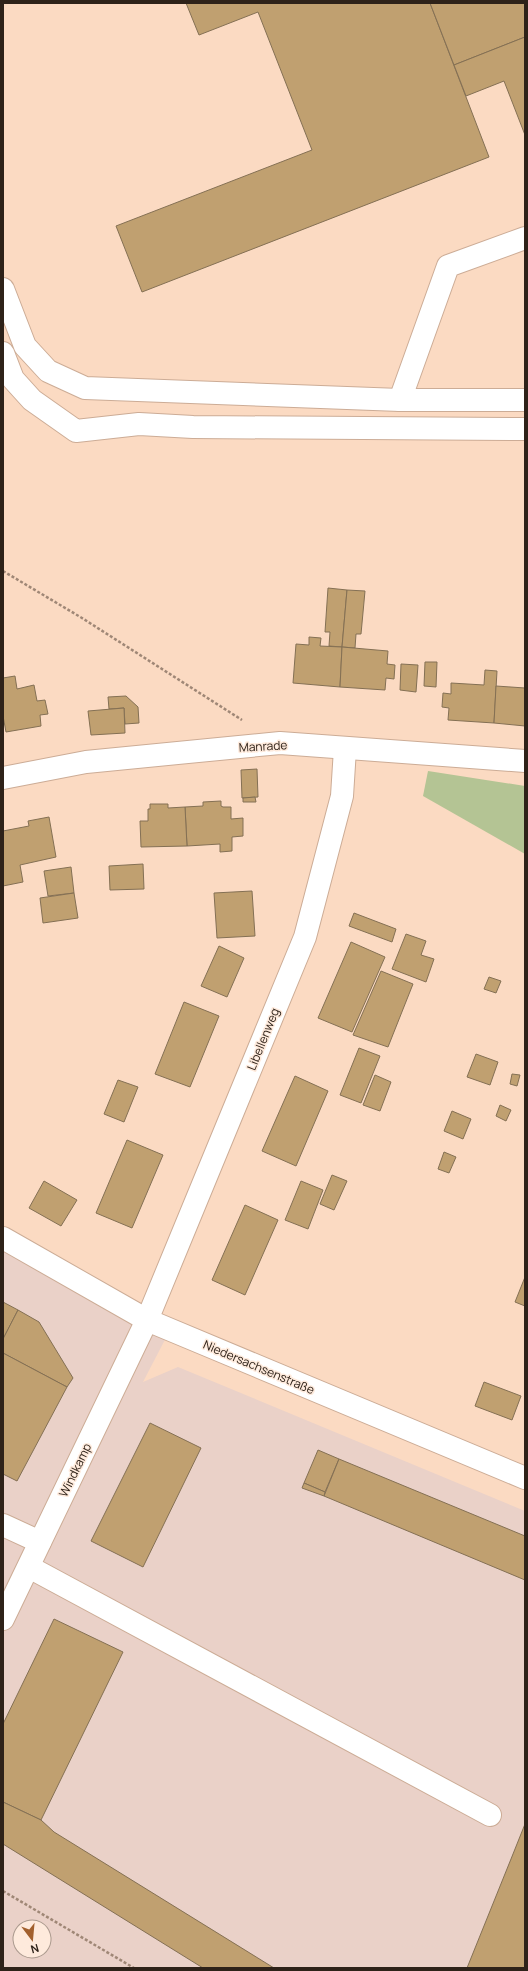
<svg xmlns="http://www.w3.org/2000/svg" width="528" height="1971" font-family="Manrope,sans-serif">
<rect width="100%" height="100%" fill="#fbdac2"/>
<path fill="#ead1c8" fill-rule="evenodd" d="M3,1238L170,1330L143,1382L178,1367L525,1511V1968H3ZM20,1927H44V1951H20Z"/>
<polygon fill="#b4c494" points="428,771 525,786 525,854 423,796"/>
<g fill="#c0a070" stroke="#847054">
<polygon points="186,3 430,3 489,157 142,292 116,226 312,150 258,12 199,35"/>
<polygon points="430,3 525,3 525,37 454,65"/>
<polygon points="525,37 525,135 504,81 466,96 454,65"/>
<polygon points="328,588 347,590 342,647 329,646 330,632 325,632"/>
<polygon points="347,590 365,591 361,634 356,634 355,648 342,647"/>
<polygon points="309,637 321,638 320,646 342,647 340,687 293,683 296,644 309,645"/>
<polygon points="342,647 388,651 387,664 395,665 394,679 386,678 385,690 340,687"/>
<polygon points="425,662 437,662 436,687 424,686"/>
<polygon points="401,664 418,665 416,692 400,690"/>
<polygon points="485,670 497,671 494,723 448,720 449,708 442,707 443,693 451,694 451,683 484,685"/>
<polygon points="15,676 17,689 34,685 37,701 45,700 48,714 40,715 41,726 6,732 3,716 3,678"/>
<polygon points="496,686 525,688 525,726 494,723"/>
<polygon points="126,696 138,707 139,723 125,724 124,708 109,709 108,697"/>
<polygon points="124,708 125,733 91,735 88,711"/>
<polygon points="257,769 258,797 242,798 241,770"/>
<polygon points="255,797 256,802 243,802 243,798"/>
<polygon points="221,801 221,806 223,807 231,807 231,819 243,818 243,836 232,837 232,851 220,852 220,844 187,846 185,807 203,806 203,802"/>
<polygon points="150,804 168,804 168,808 185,807 187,846 141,847 140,821 148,821 148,809 150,809"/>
<polygon points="49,817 56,857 20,865 23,882 3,886 3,831 29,826 28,821"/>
<polygon points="143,864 144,889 110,890 109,866"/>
<polygon points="71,867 74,893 48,896 44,871"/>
<polygon points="252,891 255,936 217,938 214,893"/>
<polygon points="74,893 78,918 43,923 40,898"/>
<polygon points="354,913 396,929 392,942 349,926"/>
<polygon points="406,934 426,941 421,955 434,959 426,982 392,969"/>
<polygon points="351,942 385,957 352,1032 318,1018"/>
<polygon points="219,946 244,958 227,997 201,986"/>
<polygon points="381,971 413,984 388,1047 353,1035"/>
<polygon points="489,977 501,981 496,993 484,989"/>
<polygon points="184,1002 219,1016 190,1087 155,1074"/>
<polygon points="359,1048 380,1056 361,1103 340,1095"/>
<polygon points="476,1054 498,1062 490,1085 467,1077"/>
<polygon points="512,1074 520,1075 517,1086 510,1084"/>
<polygon points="375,1075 391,1082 380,1111 363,1105"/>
<polygon points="295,1076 328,1091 296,1166 262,1151"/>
<polygon points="118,1080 138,1087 124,1122 104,1114"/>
<polygon points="500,1105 511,1110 506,1121 496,1116"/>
<polygon points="452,1111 471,1119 463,1139 444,1131"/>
<polygon points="127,1140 163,1155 132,1228 96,1213"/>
<polygon points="444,1152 456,1157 449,1173 438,1169"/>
<polygon points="332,1175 347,1181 334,1210 320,1204"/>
<polygon points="44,1181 77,1200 61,1226 29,1208"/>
<polygon points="301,1181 323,1190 308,1229 285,1220"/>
<polygon points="245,1205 278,1220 245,1295 212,1280"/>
<polygon points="525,1277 525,1306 515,1302"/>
<polygon points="3,1302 18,1310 3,1339"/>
<polygon points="18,1310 39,1322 73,1378 67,1387 3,1353 3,1339"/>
<polygon points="3,1353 67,1387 17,1481 3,1474"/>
<polygon points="484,1382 521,1396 512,1420 475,1406"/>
<polygon points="150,1423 201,1448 143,1567 91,1541"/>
<polygon points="318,1450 339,1459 325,1492 304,1483"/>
<polygon points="339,1459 525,1536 525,1580 324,1496"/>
<polygon points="304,1483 325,1492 324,1496 302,1488"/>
<polygon points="54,1619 123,1652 41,1820 3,1802 3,1724"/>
<polygon points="3,1802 41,1820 54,1832 274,1968 203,1968 3,1844"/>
<polygon points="525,1824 525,1968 467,1968 511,1859"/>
</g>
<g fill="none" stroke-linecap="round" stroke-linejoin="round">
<g stroke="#ccac96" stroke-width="24">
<g id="minor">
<polyline points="3,289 25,346 48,371 85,388 400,400 525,400"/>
<polyline points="3,353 13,379 32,400 76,431 139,424 193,427 525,429"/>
<polyline points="400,400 448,266 525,238"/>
<polyline points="3,778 86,762 280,743 525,761"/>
<polyline points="3,1238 147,1320 525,1478"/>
<polyline points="3,1525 40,1542"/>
<polyline points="29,1567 490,1815"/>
<polyline points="3,1619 147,1320 305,937 342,796 345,749"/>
</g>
</g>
<g stroke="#9f8776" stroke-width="2.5" stroke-dasharray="3 2" stroke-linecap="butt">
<polyline points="3,571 82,618 242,720"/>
<polyline points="3,1891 134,1968"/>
</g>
<use href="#minor" stroke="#fff" stroke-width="22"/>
</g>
<g text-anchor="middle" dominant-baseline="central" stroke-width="3" stroke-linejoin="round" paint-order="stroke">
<g font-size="12" fill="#2e2219" stroke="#feeadc">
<text transform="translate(263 746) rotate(-3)">Manrade</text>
<text transform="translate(263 1039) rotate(-68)">Libellenweg</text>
<text transform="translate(259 1367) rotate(23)">Niedersachsenstraße</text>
<text transform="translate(75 1470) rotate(-64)">Windkamp</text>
</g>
</g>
<rect width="528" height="1971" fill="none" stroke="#2e2219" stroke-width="8"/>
<g transform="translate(32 1939) rotate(164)"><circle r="19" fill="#feeadc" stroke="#ab9a8e"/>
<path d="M0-3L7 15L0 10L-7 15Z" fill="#a2602d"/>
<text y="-6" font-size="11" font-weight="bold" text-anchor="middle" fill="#2e2219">N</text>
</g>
</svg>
